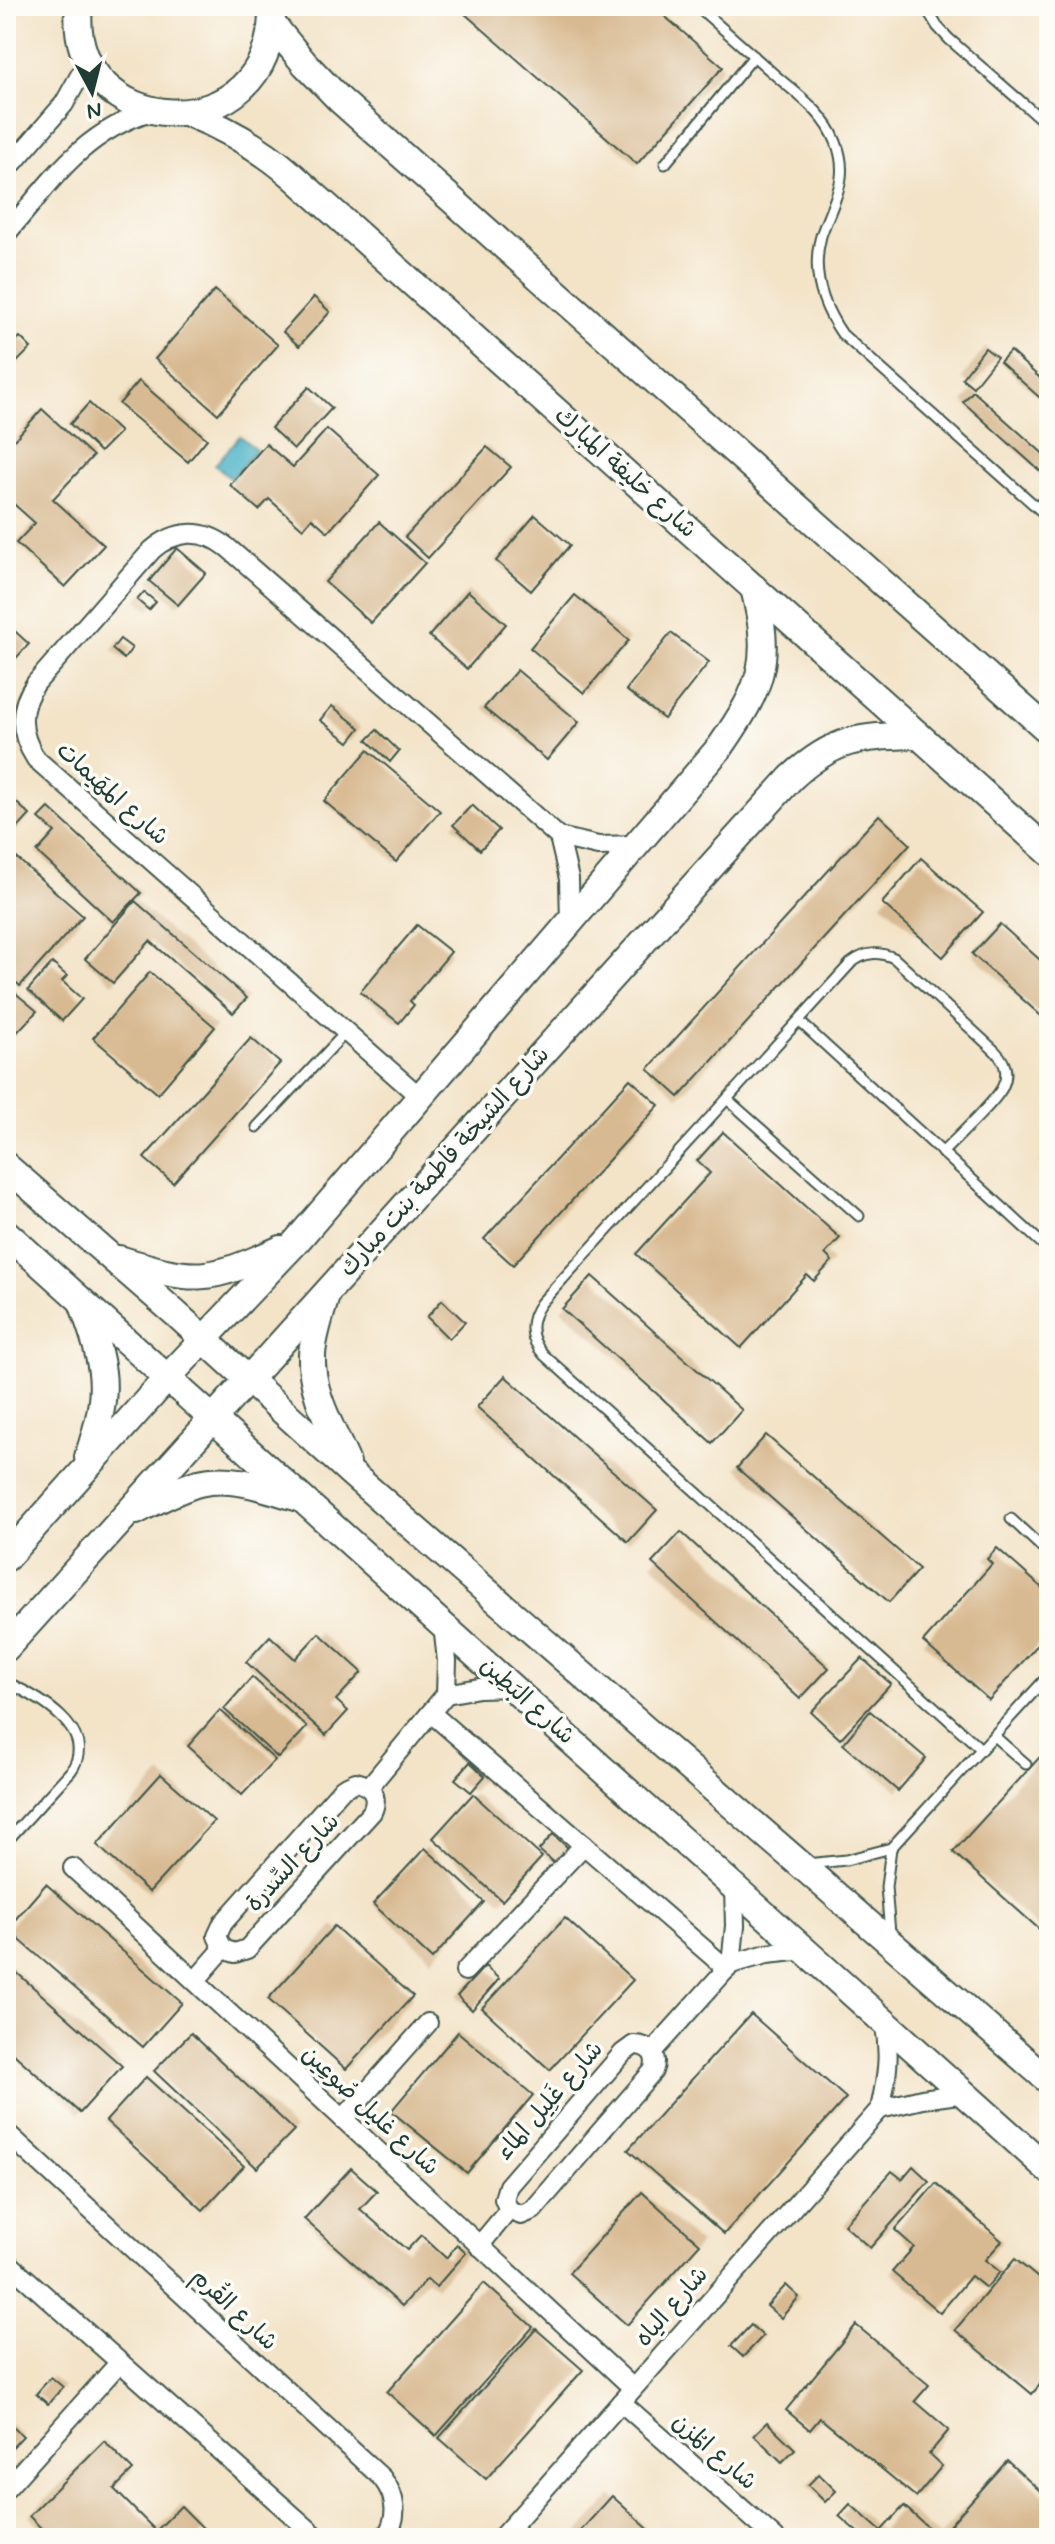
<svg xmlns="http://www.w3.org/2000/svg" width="1055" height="2544" font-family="Mynerve,'Playpen Sans Arabic',sans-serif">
<rect width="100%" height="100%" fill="#fdfcf7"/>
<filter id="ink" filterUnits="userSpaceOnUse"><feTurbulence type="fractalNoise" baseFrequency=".0125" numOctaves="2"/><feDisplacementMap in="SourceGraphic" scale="16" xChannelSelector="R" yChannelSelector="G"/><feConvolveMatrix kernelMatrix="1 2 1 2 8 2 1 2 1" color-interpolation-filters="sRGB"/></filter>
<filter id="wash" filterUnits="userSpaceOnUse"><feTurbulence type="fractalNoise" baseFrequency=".006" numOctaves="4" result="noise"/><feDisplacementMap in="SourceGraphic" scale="32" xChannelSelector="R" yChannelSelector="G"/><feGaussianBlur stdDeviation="1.8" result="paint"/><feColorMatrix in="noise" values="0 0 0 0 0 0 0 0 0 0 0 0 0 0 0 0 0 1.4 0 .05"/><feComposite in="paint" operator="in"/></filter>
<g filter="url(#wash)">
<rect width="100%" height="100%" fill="#f3e3c7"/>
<polygon fill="#47b0c6" stroke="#33767d" stroke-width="2" points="240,436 256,450 231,479 215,465"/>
<g id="blocks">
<g fill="#d8ba92">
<polygon points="456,6 653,6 723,67 637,164"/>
<polygon points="215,290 278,345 218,414 155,359"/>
<polygon points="314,297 330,312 299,346 283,332"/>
<polygon points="20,337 31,348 6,373 6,350"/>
<polygon points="985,348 997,357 973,387 962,378"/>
<polygon points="1010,351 1049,386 1049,406 1000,362"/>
<polygon points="139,381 207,439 188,462 119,404"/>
<polygon points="309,387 332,408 294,449 271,428"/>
<polygon points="973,391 1049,459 1049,479 963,402"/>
<polygon points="89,403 120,432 100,452 70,424"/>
<polygon points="42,409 93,456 53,499 104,545 65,587 16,543 35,523 6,497 6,449"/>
<polygon points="327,429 379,475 328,532 312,518 303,529 269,499 259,510 230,485 266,444 293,467"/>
<polygon points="487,447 511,467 428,558 405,537"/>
<polygon points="535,515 570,545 531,591 496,561"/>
<polygon points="379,522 425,563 371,623 325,582"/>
<polygon points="177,548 206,573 178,605 149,581"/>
<polygon points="468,591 506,624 467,669 429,636"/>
<polygon points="144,592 156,602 149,610 137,600"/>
<polygon points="575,595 629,640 584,693 530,648"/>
<polygon points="6,623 29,644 6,669"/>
<polygon points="671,633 709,662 664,719 626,690"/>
<polygon points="120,639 132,648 124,659 112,649"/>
<polygon points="517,670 579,722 547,760 484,708"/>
<polygon points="332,706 360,728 349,742 320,720"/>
<polygon points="377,730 399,751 390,762 367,740"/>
<polygon points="368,750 440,811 396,862 324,801"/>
<polygon points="6,793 30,815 6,841"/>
<polygon points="472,805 499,830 480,850 453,825"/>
<polygon points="49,808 141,893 113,922 37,852 55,832 39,818"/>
<polygon points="879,815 910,844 679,1097 648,1069"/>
<polygon points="11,853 83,916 20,986 6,973 6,859"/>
<polygon points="921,858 983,912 943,957 882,903"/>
<polygon points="135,901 247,998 233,1013 150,941 113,983 85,959"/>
<polygon points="1000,924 1049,968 1049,1023 972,954"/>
<polygon points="417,925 451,952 410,1001 414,1005 399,1023 360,992"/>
<polygon points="52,963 67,976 62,981 82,999 62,1021 28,990"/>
<polygon points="150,972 215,1027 158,1094 93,1038"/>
<polygon points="13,991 37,1011 6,1044 6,993"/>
<polygon points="251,1038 280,1063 173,1183 144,1158"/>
<polygon points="630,1079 659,1105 513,1265 484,1239"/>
<polygon points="723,1132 840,1238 825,1254 832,1261 814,1281 807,1275 741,1348 636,1254 710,1173 697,1161"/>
<polygon points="592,1276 742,1410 712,1443 562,1309"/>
<polygon points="442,1300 465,1322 449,1339 427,1317"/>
<polygon points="505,1376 657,1510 628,1542 477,1407"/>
<polygon points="766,1435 919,1569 889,1602 737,1468"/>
<polygon points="681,1532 829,1668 800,1699 652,1563"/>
<polygon points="997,1548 1049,1594 1049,1632 989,1700 923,1642 992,1564 987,1559"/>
<polygon points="319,1633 362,1672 336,1700 348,1711 326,1735 246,1662 270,1636 295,1659"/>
<polygon points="862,1658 891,1684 840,1739 811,1712"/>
<polygon points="252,1677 307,1727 278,1758 224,1709"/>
<polygon points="220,1710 275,1760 242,1795 188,1746"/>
<polygon points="870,1711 926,1758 898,1791 843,1744"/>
<polygon points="1049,1747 1049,1938 953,1852"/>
<polygon points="470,1762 485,1776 471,1792 455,1779"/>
<polygon points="161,1774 214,1821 149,1892 97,1845"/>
<polygon points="473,1794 542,1857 502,1901 433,1838"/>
<polygon points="553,1834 569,1849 555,1864 539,1850"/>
<polygon points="425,1848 484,1902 432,1959 373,1904"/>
<polygon points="46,1884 182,2003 143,2047 7,1929"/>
<polygon points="565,1918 633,1980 550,2070 482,2008"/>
<polygon points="334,1926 413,1996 346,2069 268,1999"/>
<polygon points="6,1963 122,2066 80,2113 6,2047"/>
<polygon points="485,1966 499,1979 472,2010 457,1996"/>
<polygon points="751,2014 846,2098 724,2234 628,2150"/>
<polygon points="458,2032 533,2095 467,2173 391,2111"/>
<polygon points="191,2033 294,2130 257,2168 154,2071"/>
<polygon points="146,2077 244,2166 203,2210 106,2121"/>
<polygon points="913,2166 929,2181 870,2248 844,2225 892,2171 902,2179"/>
<polygon points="351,2168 377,2191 360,2209 407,2250 421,2235 446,2258 457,2245 466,2253 436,2287 427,2279 402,2306 304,2219"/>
<polygon points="936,2183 1002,2241 985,2260 1000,2272 986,2288 971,2276 940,2313 892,2272 914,2247 895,2230"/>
<polygon points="642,2192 700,2244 627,2325 569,2273"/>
<polygon points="1015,2259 1049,2287 1049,2374 1032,2394 955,2330"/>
<polygon points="484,2283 533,2327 436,2436 387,2392"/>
<polygon points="786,2285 799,2297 781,2318 767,2306"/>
<polygon points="751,2325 763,2336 743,2357 731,2346"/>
<polygon points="856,2325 929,2385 915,2401 949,2430 929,2454 942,2466 916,2497 820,2418 810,2430 786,2410"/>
<polygon points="536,2329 583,2370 486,2479 439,2438"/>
<polygon points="51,2377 63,2387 48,2404 36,2394"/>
<polygon points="6,2421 23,2436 6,2454"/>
<polygon points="767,2422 795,2449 782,2462 754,2435"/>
<polygon points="104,2441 133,2470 114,2489 156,2531 181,2506 205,2530 197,2538 105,2538 99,2531 92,2538 72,2538 69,2535 66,2538 51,2538 29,2516"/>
<polygon points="1007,2461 1049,2499 1049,2538 864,2538 839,2516 850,2504 881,2531 904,2506 939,2537"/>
<polygon points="819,2474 836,2491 825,2502 808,2485"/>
<polygon points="612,2496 658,2538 574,2538"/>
</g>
</g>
</g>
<g filter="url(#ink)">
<use href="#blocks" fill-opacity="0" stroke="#3f564a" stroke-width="2"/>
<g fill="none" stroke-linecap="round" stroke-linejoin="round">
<g stroke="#3f564a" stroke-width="13">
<g id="lane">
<path d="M697,6C723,29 749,52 775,75C798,95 825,113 836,142C851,180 832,202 821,236C811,272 822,305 842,334L1049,518"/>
<polyline points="925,6 937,26 949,39 1049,126"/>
<polyline points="665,164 754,56"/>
<polyline points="799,1021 1049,1250"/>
<polyline points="727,1099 859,1216"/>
<polyline points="257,1127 346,1032"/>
<path d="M942,1153C955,1139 997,1101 1003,1086C1009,1073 1005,1061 995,1051L894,958C878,951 865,952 851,963L541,1303C528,1321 529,1339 544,1355L981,1749"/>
<polyline points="1045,1157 1049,1161"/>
<polyline points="1011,1519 1049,1554"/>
<path d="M6,1682C36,1696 100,1730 71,1771L6,1842"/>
<polyline points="994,1736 1026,1764"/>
<polyline points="807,1864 846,1860 891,1848 1049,1675"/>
<polyline points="890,1933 886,1887 891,1848"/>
</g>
</g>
<g stroke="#3f564a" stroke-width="22">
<g id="street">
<polyline points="6,171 64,104 88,61"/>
<path d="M6,234C52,181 81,133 151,111"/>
<polyline points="559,837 569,879 570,923"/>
<path d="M420,1097L36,759C19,733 18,708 36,683L152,550C175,530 202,528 227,547L559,837L598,846L637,845"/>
<polyline points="446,1694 479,1688 511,1687"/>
<polyline points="431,1713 727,1969"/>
<path d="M356,1782C372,1785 379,1797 372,1812L247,1949L235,1953L223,1949L217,1936L223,1923L343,1788Z"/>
<polyline points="369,1787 446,1694 447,1661 443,1625"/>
<polyline points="73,1868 633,2388"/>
<polyline points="731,1964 735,1926 734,1887"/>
<polyline points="465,1971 584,1845"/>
<polyline points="195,1981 223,1949"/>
<path d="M634,2045C650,2045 659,2056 653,2071L533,2210L521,2215L509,2210L504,2199L508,2186L623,2053Z"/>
<polyline points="652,2052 731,1964 767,1954 805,1950"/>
<polyline points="880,2109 922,2099 965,2093"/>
<polyline points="343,2119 428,2023"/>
<path d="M6,2132L382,2478C397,2497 399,2518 385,2538"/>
<polyline points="479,2246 509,2210"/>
<polyline points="6,2261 318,2538"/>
<polyline points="621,2402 775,2538"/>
<polyline points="6,2489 120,2362"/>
<path d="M501,2538L880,2109C887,2078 891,2053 884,2022"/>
</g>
</g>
<g stroke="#3f564a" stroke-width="30">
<g id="secondary">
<path d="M79,6C65,141 276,155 272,6"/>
<polyline points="273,25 305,64 340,100 1049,731"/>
<path d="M188,113C228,129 261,148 293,176L1049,852"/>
<polyline points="6,1166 175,1313 352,1474 1049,2081"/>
<polyline points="6,1233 1049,2170"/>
<path d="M119,1259C197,1283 207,1282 281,1249"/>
<path d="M325,1299C320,1317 313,1336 312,1355C310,1393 333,1430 347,1463"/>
<path d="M82,1302C106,1370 111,1388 88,1457"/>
<path d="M136,1511C156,1501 177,1489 199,1483C231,1475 265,1488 296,1497"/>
<path d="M6,1558L168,1377L295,1243L721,746C763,685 772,661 754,588"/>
<path d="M6,1648L791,778C835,737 860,737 918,735"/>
</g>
</g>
<use href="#lane" stroke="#fff" stroke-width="9"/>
<use href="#street" stroke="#fff" stroke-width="18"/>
<use href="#secondary" stroke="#fff" stroke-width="26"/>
</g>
</g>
<g text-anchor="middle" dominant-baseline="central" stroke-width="7" stroke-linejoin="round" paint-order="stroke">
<g font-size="24" fill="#1f3d34" stroke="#fdfcf7">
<text transform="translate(625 473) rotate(42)">شارع خليفة المبارك</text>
<text transform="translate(112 794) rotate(42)">شارع المهَيمات</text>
<text transform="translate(445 1162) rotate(-48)">شارع الشيخة فاطمة بنت مبارك</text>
<text transform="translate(527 1701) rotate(42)">شارع البَطِين</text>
<text transform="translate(293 1863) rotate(-47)">شارع السِّدرة</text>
<text transform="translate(550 2101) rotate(-49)">شارع غَلِيل الماء</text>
<text transform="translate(370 2111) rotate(43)">شارع غليل صُوعِين</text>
<text transform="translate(672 2307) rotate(-49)">شارع الياه</text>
<text transform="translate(234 2310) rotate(43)">شارع القُرم</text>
<text transform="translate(714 2452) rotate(41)">شارع المُزن</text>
</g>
</g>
<rect width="1055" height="2544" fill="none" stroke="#fdfcf7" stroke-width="32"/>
<g transform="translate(92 92) rotate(173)" stroke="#fdfcf7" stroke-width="6" paint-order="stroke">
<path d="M0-6L14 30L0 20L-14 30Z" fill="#1f3d34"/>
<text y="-12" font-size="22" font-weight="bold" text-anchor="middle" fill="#1f3d34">N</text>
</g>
</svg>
